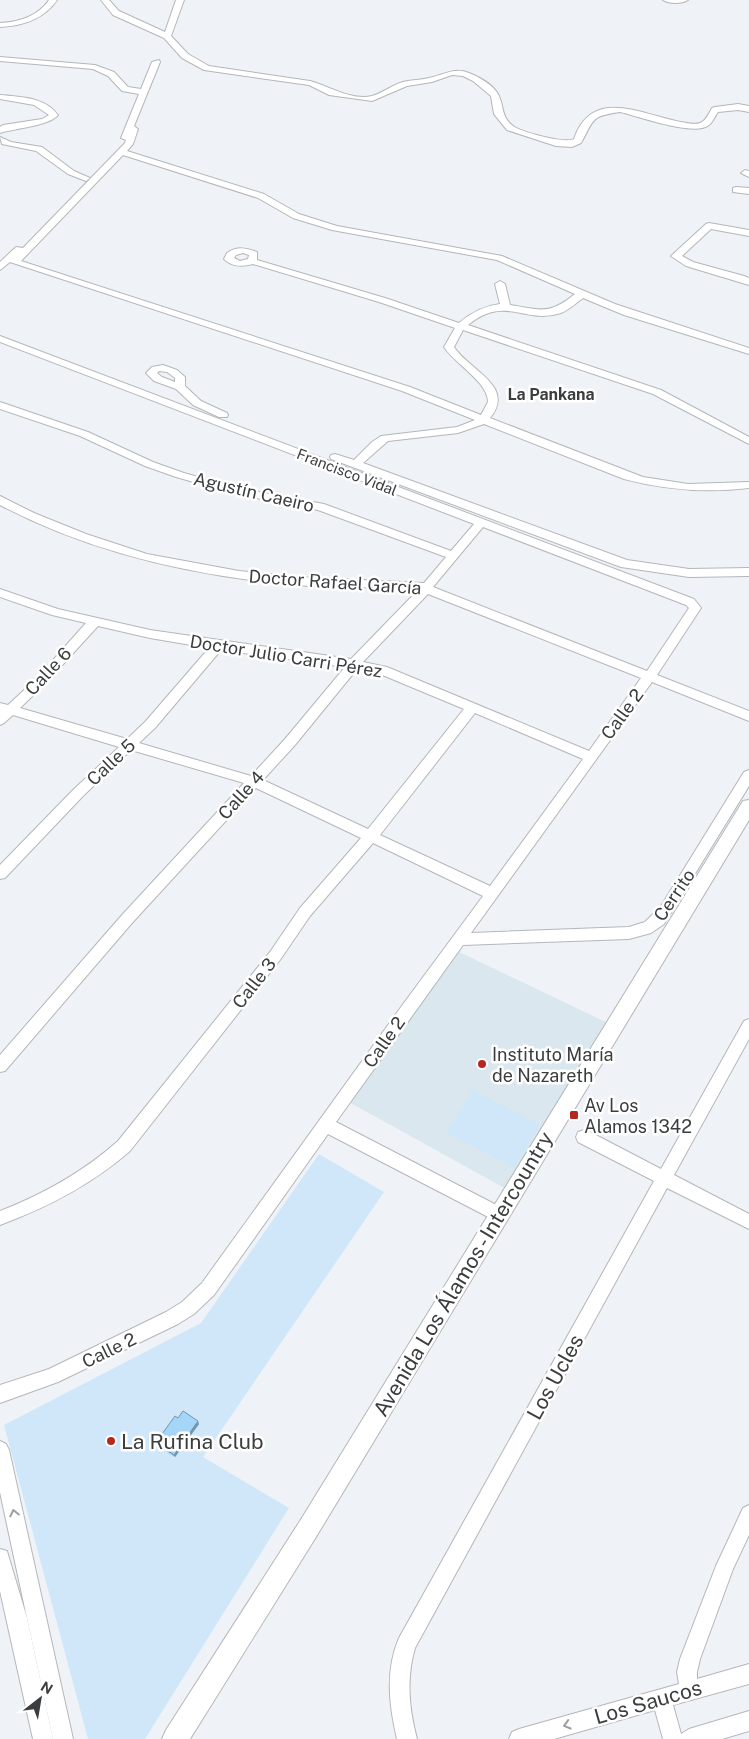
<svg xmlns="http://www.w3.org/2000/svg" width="749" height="1739" font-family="'Public Sans',sans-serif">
<rect width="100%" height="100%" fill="#eff3f7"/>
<polygon fill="#dbe7ee" points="455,950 614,1026 508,1190 347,1101"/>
<g fill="#cfe7f8">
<polygon points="473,1090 540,1125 514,1168 446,1132"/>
<polygon points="319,1154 384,1192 203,1457 289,1508 145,1739 88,1739 4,1425 201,1323"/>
</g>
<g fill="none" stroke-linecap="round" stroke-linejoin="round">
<g stroke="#b3b7ba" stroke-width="2">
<g id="minor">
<path d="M49,0H57C44,19 23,26 0,27V23C19,22 38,16 49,0Z"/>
<path d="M101,0H109L119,11L165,32L176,0H184L171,36L188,54L209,66L310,81C329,86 351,101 372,96C383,93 392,85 403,82C411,80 421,80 429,78C444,75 454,67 469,73C479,77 494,85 499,96C504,107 501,117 513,126C521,132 565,144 574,139C592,86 643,115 681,122C687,123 695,125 700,123C706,121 709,113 712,108L715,107L738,104L749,106V112L738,110L718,112C715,116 713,122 709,125C695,137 638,116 620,112C590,116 594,120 581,143L572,147L556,146L507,130L494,114L491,96L473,81L463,76L452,75L432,82L407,86L372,101L329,95L309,85L204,70L182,58L164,38L113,15Z"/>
<path d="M663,0H688C682,4 669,4 663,0Z"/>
<path d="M0,57L95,65L114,72L128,87L141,89L152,62L159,60L160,62L134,126L138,129L133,144L127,151L264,194L299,214L337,226L502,256L615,304L749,348V354L624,315L583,298C576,303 569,310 561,313C524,325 506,294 468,325L661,390L749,437V444L653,394L463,330L454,347C470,371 516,386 490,418L643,477L688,484L749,482V488C706,493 666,490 624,479L484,424L458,433L388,441L363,463L627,560L689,569L749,568V576L689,577L621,567L331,459L330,457L331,455L335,454L354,460L372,442L381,436L457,427L475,420L402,391L10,262L0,270V262L16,247L23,248L125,143L126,140L121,138L139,94L122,91L108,76L93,69L0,61ZM123,155L258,198L293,218L332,230L497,260L575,294C549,315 542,310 510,305L505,284L500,281L495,284L500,304C484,306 472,312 459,323L385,298L257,260V252C246,248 237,246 227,253L224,259C232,267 242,267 253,264L379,302L455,328L444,347C455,364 488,382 488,402L481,415L410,387L21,261ZM243,253L249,255L248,259L240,261L234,258L236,255Z"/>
<path d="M0,95C21,97 45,97 58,115C49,126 16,128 0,133V127L3,125L42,119L49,115L34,105L0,99Z"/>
<polygon points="0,137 11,142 42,147 74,171 90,178 86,181 68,174 36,151 2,144"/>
<polygon points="745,170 749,171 749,177 741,173"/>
<polygon points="736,187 749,188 749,194 733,192 733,188"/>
<polygon points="709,223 749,230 749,236 711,229 682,256 693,262 744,276 749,278 749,285 686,266 671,256 706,224"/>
<path d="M0,336L694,599L701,608L657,675L749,711V721L652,682L471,933L629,927L645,922L661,906L744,772L749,770V786L664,924L651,933L629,939L463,945L336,1122L506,1210L508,1215L506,1220L500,1222L494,1220L328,1134L214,1295L194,1314L178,1324L58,1382L0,1403V1385L49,1369L166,1312L182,1302L202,1283L401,1007L483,896L373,843L310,916L280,960L130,1151C91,1185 48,1207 0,1225V1211C44,1194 83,1172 118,1141L270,952L300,908L361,838L256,788L132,923L5,1071L0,1072V1055L122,915L244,783L131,750L83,796L5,878L0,879V865L73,790L119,747L13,715L4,723L0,725V703L8,705L37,678L86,623L52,615L0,597V589L58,609L150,630L351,659L418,590C378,586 337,588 296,585C194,576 91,553 0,505V496L34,513L86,534L147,554L174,559L239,571L298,577L424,583L446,557L318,510L236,494L176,477L145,466L80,436L0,409V402L88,432L153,462L184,473L237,488L324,504L451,551L474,524L0,342ZM483,527L686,605L689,608L647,671L433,587ZM428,594L641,678L589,751L387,667L363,662ZM98,626L150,638L209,648L145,722L127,739L20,708L45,684ZM221,650L345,667L285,739L251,776L139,743L155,728ZM357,669L380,674L464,709L368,829L263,780L295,745ZM475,713L583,759L490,886L380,835Z"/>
<path d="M163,365L177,370L185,377V386L201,401L227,413L228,415L227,417H219L193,405L176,389L154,381L146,373L152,367ZM159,371L167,372L175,378V382L162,377L157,373Z"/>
<path d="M749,1019V1039L674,1175L749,1214V1229L667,1188L415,1648C406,1679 409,1708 417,1739H397C389,1705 385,1671 399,1638L654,1181L578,1142L576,1137L578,1132L584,1130L590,1132L661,1169L744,1021Z"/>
<polygon points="0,1441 6,1444 9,1450 73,1739 53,1739 0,1492"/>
<polygon points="749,1505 749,1535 733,1569 700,1659 697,1672 697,1679 749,1664 749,1684 673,1705 681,1734 689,1729 749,1711 749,1731 722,1739 663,1739 655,1710 554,1739 509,1739 512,1732 519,1729 679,1684 677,1672 680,1659 716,1566 743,1508"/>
<polygon points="0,1549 7,1551 9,1558 27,1618 53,1739 33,1739 0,1591"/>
</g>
</g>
<g stroke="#b3b7ba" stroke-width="2">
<polygon id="major" points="749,800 749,820 316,1537 190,1739 162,1739 166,1730 300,1521 743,801"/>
</g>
<use href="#minor" fill="#fff" fill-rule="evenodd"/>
<use href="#major" fill="#fff" fill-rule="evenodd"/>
</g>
<polygon fill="#8eb8d5" points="178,1418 199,1424 175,1457 160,1447 157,1441"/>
<polygon fill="#7496ae" points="198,1421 199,1424 175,1457 174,1455"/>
<polygon fill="#a5d6f8" stroke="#7496ae" points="183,1411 198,1421 174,1455 159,1444 160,1443 157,1441 175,1416 178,1418"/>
<defs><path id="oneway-chevron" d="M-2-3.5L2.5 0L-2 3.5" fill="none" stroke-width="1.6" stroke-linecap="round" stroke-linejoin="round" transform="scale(1.25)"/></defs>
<g stroke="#9d9e9e">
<use href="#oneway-chevron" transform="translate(14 1513) rotate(-102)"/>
<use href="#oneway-chevron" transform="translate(567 1725) rotate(164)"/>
</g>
<g fill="#b6271e" stroke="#fff" stroke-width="2">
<circle cx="482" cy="1064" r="5"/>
<rect x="569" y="1110" width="10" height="10" rx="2.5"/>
<circle cx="111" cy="1441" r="5"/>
</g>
<g text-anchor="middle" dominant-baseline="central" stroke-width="5" stroke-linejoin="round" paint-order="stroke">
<g font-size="15" fill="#3b3d3e" stroke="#fff">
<text transform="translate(347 472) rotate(21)">Francisco Vidal</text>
</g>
<g font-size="16" font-weight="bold" fill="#3b3d3e" stroke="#fff">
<text x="551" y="394">La Pankana</text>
</g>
<g font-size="18" fill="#3b3d3e" stroke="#fff">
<text transform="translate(254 492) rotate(13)">Agustín Caeiro</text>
<text transform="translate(335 582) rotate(4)">Doctor Rafael García</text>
<text transform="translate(286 656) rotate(9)">Doctor Julio Carri Pérez</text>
<text transform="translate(48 671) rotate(-47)">Calle 6</text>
<text transform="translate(622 714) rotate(-54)">Calle 2</text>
<text transform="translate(111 762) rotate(-43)">Calle 5</text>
<text transform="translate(241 795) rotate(-48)">Calle 4</text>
<text transform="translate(674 895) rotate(-56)">Cerrito</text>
<text transform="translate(254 983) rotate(-52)">Calle 3</text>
<text transform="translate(384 1042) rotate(-55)">Calle 2</text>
<text transform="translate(109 1350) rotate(-26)">Calle 2</text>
</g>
<g font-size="18" fill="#3b3d3e" stroke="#fff" text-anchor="start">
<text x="492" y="1054">Instituto María<tspan x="492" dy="21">de Nazareth</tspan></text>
<text x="584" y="1105">Av Los<tspan x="584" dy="21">Alamos 1342</tspan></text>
</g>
<g font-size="21" fill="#3b3d3e" stroke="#fff">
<text transform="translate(463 1274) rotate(-59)">Avenida Los Álamos - Intercountry</text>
<text transform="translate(555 1377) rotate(-61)">Los Ucles</text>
<text transform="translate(648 1702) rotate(-16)">Los Saucos</text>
</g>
<g font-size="21" fill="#3b3d3e" stroke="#fff" text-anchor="start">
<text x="121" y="1441">La Rufina Club</text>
</g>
</g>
<g transform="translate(40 1699) rotate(31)" stroke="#ffffff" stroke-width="4" paint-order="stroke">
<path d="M0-4L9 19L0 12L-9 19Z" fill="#3b3d3e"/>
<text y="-8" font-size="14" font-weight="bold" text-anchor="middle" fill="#3b3d3e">N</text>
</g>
</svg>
